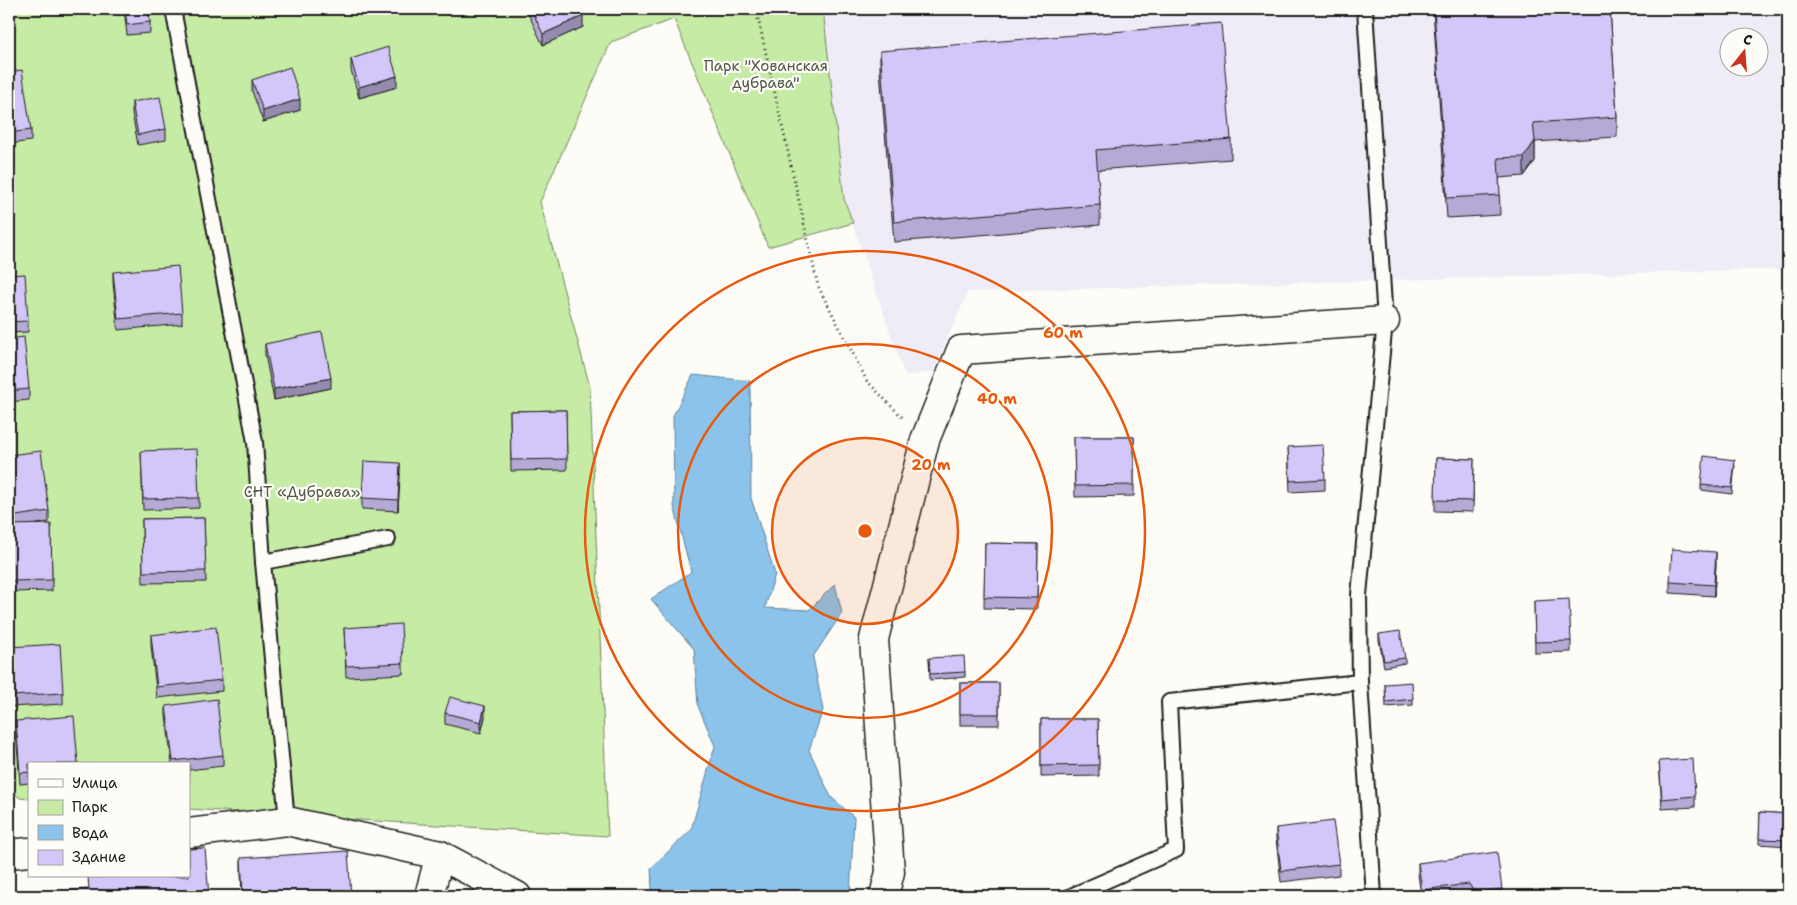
<svg xmlns="http://www.w3.org/2000/svg" width="1797" height="905" font-family="'Shantell Sans',sans-serif">
<rect width="100%" height="100%" fill="#fdfcf7"/>
<filter id="ink" filterUnits="userSpaceOnUse"><feTurbulence type="fractalNoise" baseFrequency=".02" numOctaves="2"/><feDisplacementMap in="SourceGraphic" scale="10" xChannelSelector="R" yChannelSelector="G"/><feConvolveMatrix kernelMatrix="1 2 1 2 8 2 1 2 1" color-interpolation-filters="sRGB"/></filter>
<g filter="url(#ink)">
<path fill="#f0ecf7" fill-rule="evenodd" d="M823,9H1788V269L968,292L933,372L905,376L844,199ZM1730,38H1760V68H1730Z"/>
<polygon fill="#c6eba5" stroke="#718460" points="9,9 823,9 844,199 853,223 768,247 674,19 611,42 540,202 590,387 608,836 189,809 189,764 29,764 29,799 20,798 9,789"/>
<polygon fill="#8bc3ea" stroke="#5f8098" points="693,375 750,381 751,498 775,574 765,608 809,610 835,584 842,613 813,657 823,710 809,750 831,797 854,817 850,896 663,896 652,890 651,868 691,830 715,746 698,706 694,649 651,599 691,572 674,506 673,416"/>
<g fill="none" stroke-linecap="round" stroke-linejoin="round">
<g stroke="#1c1c1c" stroke-width="18">
<g id="service">
<polyline points="173,9 255,442 263,562 287,821"/>
<polyline points="1365,9 1385,321 1359,595 1360,682 1374,896"/>
<polyline points="263,562 388,539"/>
<polyline points="1071,896 1176,850 1169,702 1360,682"/>
</g>
</g>
<g stroke="#1c1c1c" stroke-width="31">
<g id="minor">
<polyline points="189,833 287,821 440,855 517,896"/>
<polyline points="9,854 29,852"/>
<polyline points="429,896 440,855"/>
<polyline points="884,896 890,872 874,639 925,440 961,350 1385,321"/>
</g>
</g>
<polyline stroke="#1c1c1c" stroke-width="3" stroke-dasharray="1 4" stroke-linecap="butt" points="756,9 818,286 867,381 902,417"/>
<use href="#service" stroke="#fdfcf7" stroke-width="14"/>
<use href="#minor" stroke="#fdfcf7" stroke-width="28"/>
</g>
<g fill="#b5aad5" stroke="#1c1c1c">
<polygon points="9,9 12,22 12,33 9,34"/>
<polygon points="124,9 148,9 150,22 150,33 127,35"/>
<polygon points="526,9 580,9 583,27 543,45"/>
<polygon points="1433,9 1610,9 1617,117 1617,137 1535,142 1535,161 1524,176 1499,178 1500,215 1447,218"/>
<polygon points="880,51 1231,139 1231,159 1097,170 1100,205 1100,225 894,242 880,71"/>
<polygon points="351,59 397,87 359,98 351,70"/>
<polygon points="9,72 31,130 31,141 9,144"/>
<polygon points="252,80 300,110 263,122 252,91"/>
<polygon points="132,102 166,129 166,140 138,145 132,113"/>
<polygon points="113,272 182,313 182,324 118,330 113,283"/>
<polygon points="9,275 28,321 28,332 9,333"/>
<polygon points="9,339 29,389 29,400 9,402"/>
<polygon points="265,344 331,388 274,400 265,355"/>
<polygon points="566,410 567,470 511,471 510,411"/>
<polygon points="1074,437 1134,437 1134,496 1075,497"/>
<polygon points="1288,447 1325,479 1325,490 1290,492"/>
<polygon points="141,451 199,498 199,508 143,510"/>
<polygon points="9,455 49,511 49,522 32,525 51,524 52,591 9,592"/>
<polygon points="1436,458 1474,459 1473,512 1435,511"/>
<polygon points="1735,465 1732,494 1701,490 1701,485"/>
<polygon points="400,473 398,511 362,509 362,498"/>
<polygon points="204,518 206,582 143,583 142,519"/>
<polygon points="985,543 1038,544 1037,609 984,608"/>
<polygon points="1716,563 1714,596 1670,593 1670,582"/>
<polygon points="1534,601 1571,641 1571,652 1535,653"/>
<polygon points="344,628 403,663 403,674 346,677"/>
<polygon points="1379,634 1405,658 1405,663 1384,667 1379,640"/>
<polygon points="151,635 222,680 222,691 157,698 151,646"/>
<polygon points="9,647 63,693 63,704 10,707 9,687"/>
<polygon points="929,658 965,672 965,677 930,680"/>
<rect x="960" y="683" width="39" height="42"/>
<polygon points="1385,684 1413,699 1413,705 1386,707"/>
<polygon points="166,706 223,755 223,766 189,770 189,764 172,764 166,716"/>
<polygon points="445,713 485,717 481,733 445,724"/>
<polygon points="1041,719 1098,719 1099,776 1041,777"/>
<polygon points="16,721 29,764 29,783 20,784 16,731"/>
<polygon points="1659,761 1695,796 1695,807 1662,809"/>
<polygon points="1760,812 1788,814 1788,846 1759,844"/>
<polygon points="1276,828 1339,864 1339,875 1281,882 1276,839"/>
<polygon points="241,858 351,896 242,896 241,874"/>
<polygon points="1418,863 1502,889 1502,896 1470,896 1469,895 1459,896 1421,896 1418,874"/>
</g>
<g fill="#948bae" stroke="#1c1c1c">
<polygon points="583,16 583,27 543,45 543,34"/>
<polygon points="397,76 397,87 359,98 359,87"/>
<polygon points="300,99 300,110 263,122 263,111"/>
<polygon points="1535,141 1535,161 1524,176 1524,157"/>
<polygon points="331,378 331,388 274,400 274,389"/>
<polygon points="400,463 400,473 398,511 398,500"/>
<polygon points="1716,552 1716,563 1714,596 1714,585"/>
<polygon points="485,706 485,717 481,733 481,722"/>
</g>
<g fill="#d3c6f8" stroke="#1c1c1c">
<polygon points="9,9 10,9 12,22 9,23"/>
<polygon points="125,9 148,9 150,22 127,25"/>
<polygon points="531,9 580,9 583,16 543,34"/>
<polygon points="1434,9 1610,9 1617,117 1533,123 1535,141 1524,157 1498,158 1500,195 1447,198"/>
<polygon points="1221,23 1231,139 1096,150 1100,205 894,222 880,51"/>
<polygon points="388,47 397,76 359,87 351,59"/>
<polygon points="290,67 300,99 263,111 252,80"/>
<polygon points="22,70 31,130 9,133 9,72"/>
<polygon points="160,97 166,129 138,135 132,102"/>
<polygon points="178,266 182,313 118,319 113,272"/>
<polygon points="25,274 28,321 9,322 9,275"/>
<polygon points="322,332 331,378 274,389 265,344"/>
<polygon points="24,337 29,389 9,391 9,339"/>
<polygon points="566,410 567,459 511,460 510,411"/>
<polygon points="1074,437 1134,437 1134,485 1075,486"/>
<polygon points="1323,445 1325,479 1290,481 1288,447"/>
<polygon points="197,449 199,498 143,499 141,451"/>
<polygon points="41,451 49,511 9,517 9,455"/>
<polygon points="1704,456 1735,460 1732,488 1701,485"/>
<polygon points="1436,458 1474,459 1473,501 1435,500"/>
<polygon points="364,461 400,463 398,500 362,498"/>
<polygon points="204,518 206,571 143,572 142,519"/>
<polygon points="51,524 52,580 9,581 9,525"/>
<polygon points="985,543 1038,544 1037,598 984,597"/>
<polygon points="1672,549 1716,552 1714,585 1670,582"/>
<polygon points="1569,599 1571,641 1535,642 1534,601"/>
<polygon points="401,624 403,663 346,666 344,628"/>
<polygon points="216,627 222,680 157,687 151,635"/>
<polygon points="1400,631 1405,658 1384,661 1379,634"/>
<polygon points="60,644 63,693 10,696 9,676 9,647"/>
<polygon points="964,656 965,672 930,674 929,658"/>
<polygon points="1412,682 1413,699 1386,702 1385,684"/>
<rect x="960" y="683" width="39" height="31"/>
<polygon points="450,697 485,706 481,722 445,713"/>
<polygon points="217,699 223,755 173,761 166,706"/>
<polygon points="74,716 78,764 29,764 29,772 20,773 16,721"/>
<polygon points="1041,719 1098,719 1099,765 1041,766"/>
<polygon points="1693,759 1695,796 1662,799 1659,761"/>
<polygon points="1760,812 1788,814 1788,840 1759,839"/>
<polygon points="1333,821 1339,864 1281,871 1276,828"/>
<polygon points="205,848 209,896 34,896 34,893 89,889 88,877 189,876 189,849"/>
<polygon points="348,851 351,896 243,896 241,858"/>
<polygon points="1497,852 1502,889 1474,892 1469,884 1422,890 1418,863"/>
</g>
</g>
<circle cx="865" cy="531" r="93" fill="#e8590c" fill-opacity=".12"/>
<g fill="none" stroke="#e8590c" stroke-width="2.5">
<circle cx="865" cy="531" r="93"/>
<circle cx="865" cy="531" r="187"/>
<circle cx="865" cy="531" r="280"/>
</g>
<g text-anchor="middle" dominant-baseline="central" stroke-width="4.5" stroke-linejoin="round" paint-order="stroke">
<g font-size="15" fill="#4f5a45" stroke="#fdfcf7">
<text x="766" y="66">Парк "Хованская<tspan x="766" dy="17">дубрава"</tspan></text>
<text x="302" y="492">СНТ «Дубрава»</text>
</g>
</g>
<circle cx="865" cy="531" r="8" fill="#e8590c" stroke="#fdfcf7" stroke-width="2.5"/>
<g font-size="15" text-anchor="middle" font-weight="bold" fill="#e8590c" stroke="#fdfcf7" stroke-width="4.5" stroke-linejoin="round" paint-order="stroke">
<text x="1063" y="338">60 m</text>
<text x="997" y="404">40 m</text>
<text x="931" y="470">20 m</text>
</g>
<rect width="1797" height="905" fill="none" stroke="#fdfcf7" stroke-width="30"/>
<rect x="15" y="15" width="1767" height="875" fill="none" stroke="#1c1c1c" stroke-width="2" filter="url(#ink)"/>
<rect x="28" y="762" width="162" height="115" fill="#fdfcf7" stroke="#a3a29f"/>
<rect x="38" y="779" width="25" height="8" fill="#fdfcf7" stroke="#a3a29f"/>
<text x="72" y="788" font-size="15" fill="#1c1c1c">Улица</text>
<rect x="38" y="800" width="25" height="15" fill="#c6eba5" stroke="#a3a29f"/>
<text x="72" y="812" font-size="15" fill="#1c1c1c">Парк</text>
<rect x="38" y="825" width="25" height="15" fill="#8bc3ea" stroke="#a3a29f"/>
<text x="72" y="838" font-size="15" fill="#1c1c1c">Вода</text>
<rect x="38" y="850" width="25" height="15" fill="#d3c6f8" stroke="#a3a29f"/>
<text x="72" y="862" font-size="15" fill="#1c1c1c">Здание</text>
<g transform="translate(1744 52) rotate(17)"><circle r="24" fill="#fdfcf7" stroke="#a3a29f"/>
<path d="M0-4L9 19L0 12L-9 19Z" fill="#c8321e"/>
<text y="-8" font-size="14" font-weight="bold" text-anchor="middle" fill="#1c1c1c">С</text>
</g>
</svg>
